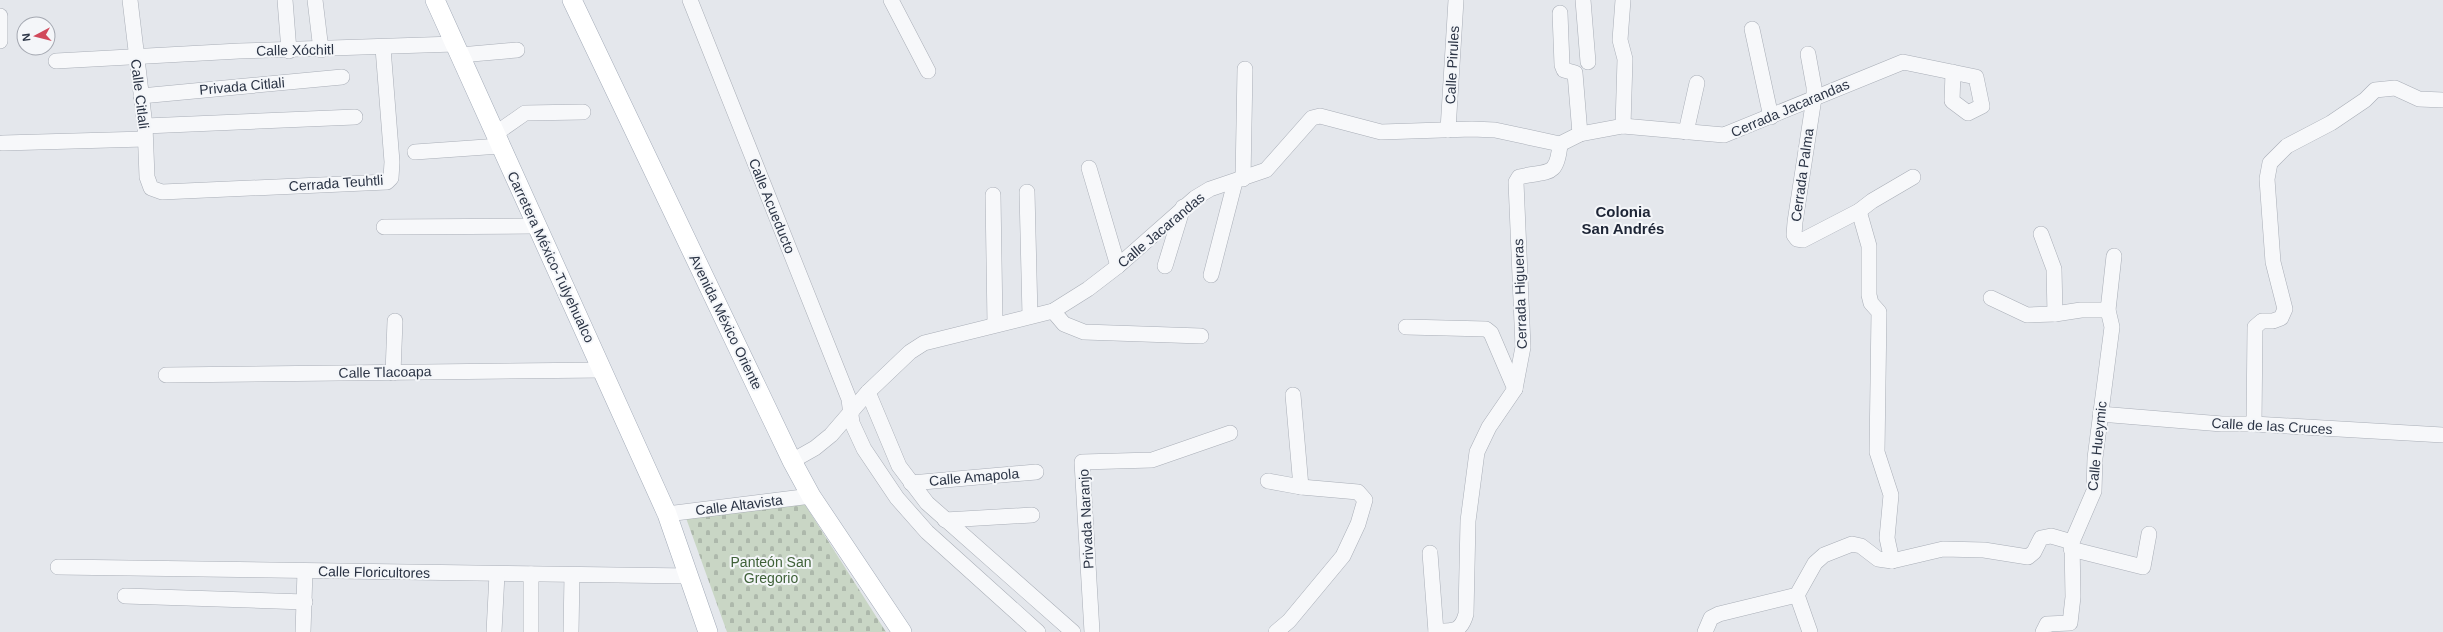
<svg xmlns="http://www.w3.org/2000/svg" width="2443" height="632" font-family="Helvetica,sans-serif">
<defs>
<pattern id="cemetery-stones" width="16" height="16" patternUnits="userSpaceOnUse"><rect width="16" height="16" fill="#c9d6c5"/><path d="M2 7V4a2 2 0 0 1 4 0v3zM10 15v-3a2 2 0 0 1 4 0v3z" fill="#adb8ab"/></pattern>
</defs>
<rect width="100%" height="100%" fill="#e4e7ec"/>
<polygon fill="url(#cemetery-stones)" points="804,503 886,632 727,632 686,518"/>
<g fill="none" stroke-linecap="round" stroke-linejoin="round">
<g stroke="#a9aeb7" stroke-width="16">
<g id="minor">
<polyline points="130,0 145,126 147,177 151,188 162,192 387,182 391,178 392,162 383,48"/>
<polyline points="285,0 289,51"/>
<polyline points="315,0 321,50"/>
<polyline points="690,0 849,399 852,423 864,449 897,498 927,532 1038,632"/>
<polyline points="891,0 928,71"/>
<polyline points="1583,0 1588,62"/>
<polyline points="1623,0 1620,40 1625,59 1623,126"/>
<polyline points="1560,13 1562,65 1564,70 1575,73 1580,134"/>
<polyline points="0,16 0,41"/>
<polyline points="1752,29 1771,117"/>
<polyline points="1808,54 1814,87 1814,98 1795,222 1794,235 1797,239 1803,240 1859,211 1872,201 1913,177"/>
<polyline points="460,55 517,50"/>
<polyline points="56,61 239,51 455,44"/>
<polyline points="141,96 342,77"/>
<polyline points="145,126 355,117"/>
<polyline points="1448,130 1456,0"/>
<polyline points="1686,132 1697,83"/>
<polyline points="495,134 525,113 583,112"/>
<polyline points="3,143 145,139"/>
<polyline points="415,152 500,146"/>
<polyline points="1089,168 1118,266"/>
<polyline points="1243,179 1245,69"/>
<polyline points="1027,192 1030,316"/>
<polyline points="993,195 995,324"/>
<polyline points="1859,211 1869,246 1869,295 1871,303 1879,312 1877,452 1891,495 1887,538 1892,561"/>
<polyline points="384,227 535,226"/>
<polyline points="2041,234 2054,269 2055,314"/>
<polyline points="1165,266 1183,207"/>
<polyline points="1211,275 1235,182"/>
<polyline points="1991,298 2027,315 2055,314 2081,310 2108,310"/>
<polyline points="1053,311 1064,324 1084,332 1201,336"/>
<polyline points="1406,327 1486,329 1491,333 1515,389"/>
<polyline points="393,373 395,321"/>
<polyline points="166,375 603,370"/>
<polyline points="868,392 899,466 927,503 1073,632"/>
<polyline points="1293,395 1301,487"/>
<polyline points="2100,414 2222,424 2254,424 2443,435"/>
<polyline points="2254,424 2255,327 2262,321 2273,321 2281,318 2285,309 2273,262 2267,179 2270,163 2287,146 2331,123 2365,100 2375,90 2395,88 2419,99 2443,100"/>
<polyline points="792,461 815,448 831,435 868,392 910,352 924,343 1053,311 1088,289 1118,266 1195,198 1210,189 1266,170 1312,118 1320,116 1381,132 1472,129 1495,130 1560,144 1580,134 1623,126 1724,135 1903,62 1976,77 1982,106 1968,113 1952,101 1953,72"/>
<polyline points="1268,481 1301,487 1358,492 1365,500 1358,524 1343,556 1289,621 1276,632"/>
<polyline points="911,483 1036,472"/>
<polyline points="667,514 811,496"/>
<polyline points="945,520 1032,515"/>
<polyline points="2071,549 2143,567 2149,534"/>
<polyline points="1430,553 1436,632"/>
<polyline points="58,567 690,576"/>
<polyline points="1797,595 1810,632"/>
<polyline points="125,596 305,602"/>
<path d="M1436,631C1454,631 1461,632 1466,614L1468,521L1477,452L1489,427L1515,389L1523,347L1516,182L1519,177C1547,170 1557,179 1560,144"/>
<polyline points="303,632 305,571"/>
<polyline points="494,632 497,574"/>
<polyline points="531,632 531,574"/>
<polyline points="571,632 572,575"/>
<polyline points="1092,632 1082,462 1152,460 1230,433"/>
<polyline points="1705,632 1711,618 1719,614 1797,595 1815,563 1824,555 1852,544 1861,546 1878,559 1892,561 1943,549 1984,550 2028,557 2034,552 2041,538 2051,536 2072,542"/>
<polyline points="2043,632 2047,624 2070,623 2073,597 2072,542 2094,491 2095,458 2112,327 2108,310 2114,256"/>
</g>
</g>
<g stroke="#a3abb8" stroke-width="20">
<g id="major">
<polyline points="435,0 667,514 708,632"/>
<polyline points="572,0 792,461 811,496 902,632"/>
</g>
</g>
<use href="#minor" stroke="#f7f8fa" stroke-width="15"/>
<use href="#major" stroke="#fff" stroke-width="19"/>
</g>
<g text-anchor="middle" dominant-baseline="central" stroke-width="4" stroke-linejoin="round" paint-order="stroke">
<g font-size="14" fill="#2b3445" stroke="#f4f6f9">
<text transform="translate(295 50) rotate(-1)">Calle Xóchitl</text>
<text transform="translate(1452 65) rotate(-87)">Calle Pirules</text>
<text transform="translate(242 86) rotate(-5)">Privada Citlali</text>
<text transform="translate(140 94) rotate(83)">Calle Citlali</text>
<text transform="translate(1790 108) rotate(-23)">Cerrada Jacarandas</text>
<text transform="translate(1802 175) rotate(-82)">Cerrada Palma</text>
<text transform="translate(336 183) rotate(-4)">Cerrada Teuhtli</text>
<text transform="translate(772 206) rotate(68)">Calle Acueducto</text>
<text transform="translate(1161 230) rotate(-40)">Calle Jacarandas</text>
<text transform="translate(551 257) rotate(65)">Carretera México-Tulyehualco</text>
<text transform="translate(1520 294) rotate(-92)">Cerrada Higueras</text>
<text transform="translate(726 322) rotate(64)">Avenida México Oriente</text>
<text transform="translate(385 372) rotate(-1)">Calle Tlacoapa</text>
<text transform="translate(2272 426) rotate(3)">Calle de las Cruces</text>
<text transform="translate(2097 446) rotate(-84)">Calle Hueymic</text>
<text transform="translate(974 477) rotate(-5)">Calle Amapola</text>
<text transform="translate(739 505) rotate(-7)">Calle Altavista</text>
<text transform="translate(1086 519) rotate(-93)">Privada Naranjo</text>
<text transform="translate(374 572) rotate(1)">Calle Floricultores</text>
</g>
<g font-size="14" fill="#3f6138" stroke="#f4f6f9">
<text x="771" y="562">Panteón San<tspan x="771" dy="16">Gregorio</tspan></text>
</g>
<g font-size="15" font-weight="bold" fill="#1d2536" stroke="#f4f6f9">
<text x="1623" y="211">Colonia<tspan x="1623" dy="17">San Andrés</tspan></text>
</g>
</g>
<g transform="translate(36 36) rotate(263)"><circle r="19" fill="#f4f6f9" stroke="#a4a8b1"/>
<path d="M0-3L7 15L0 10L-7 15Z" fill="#d1495b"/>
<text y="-6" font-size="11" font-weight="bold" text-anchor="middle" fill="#2b3445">N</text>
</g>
</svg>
